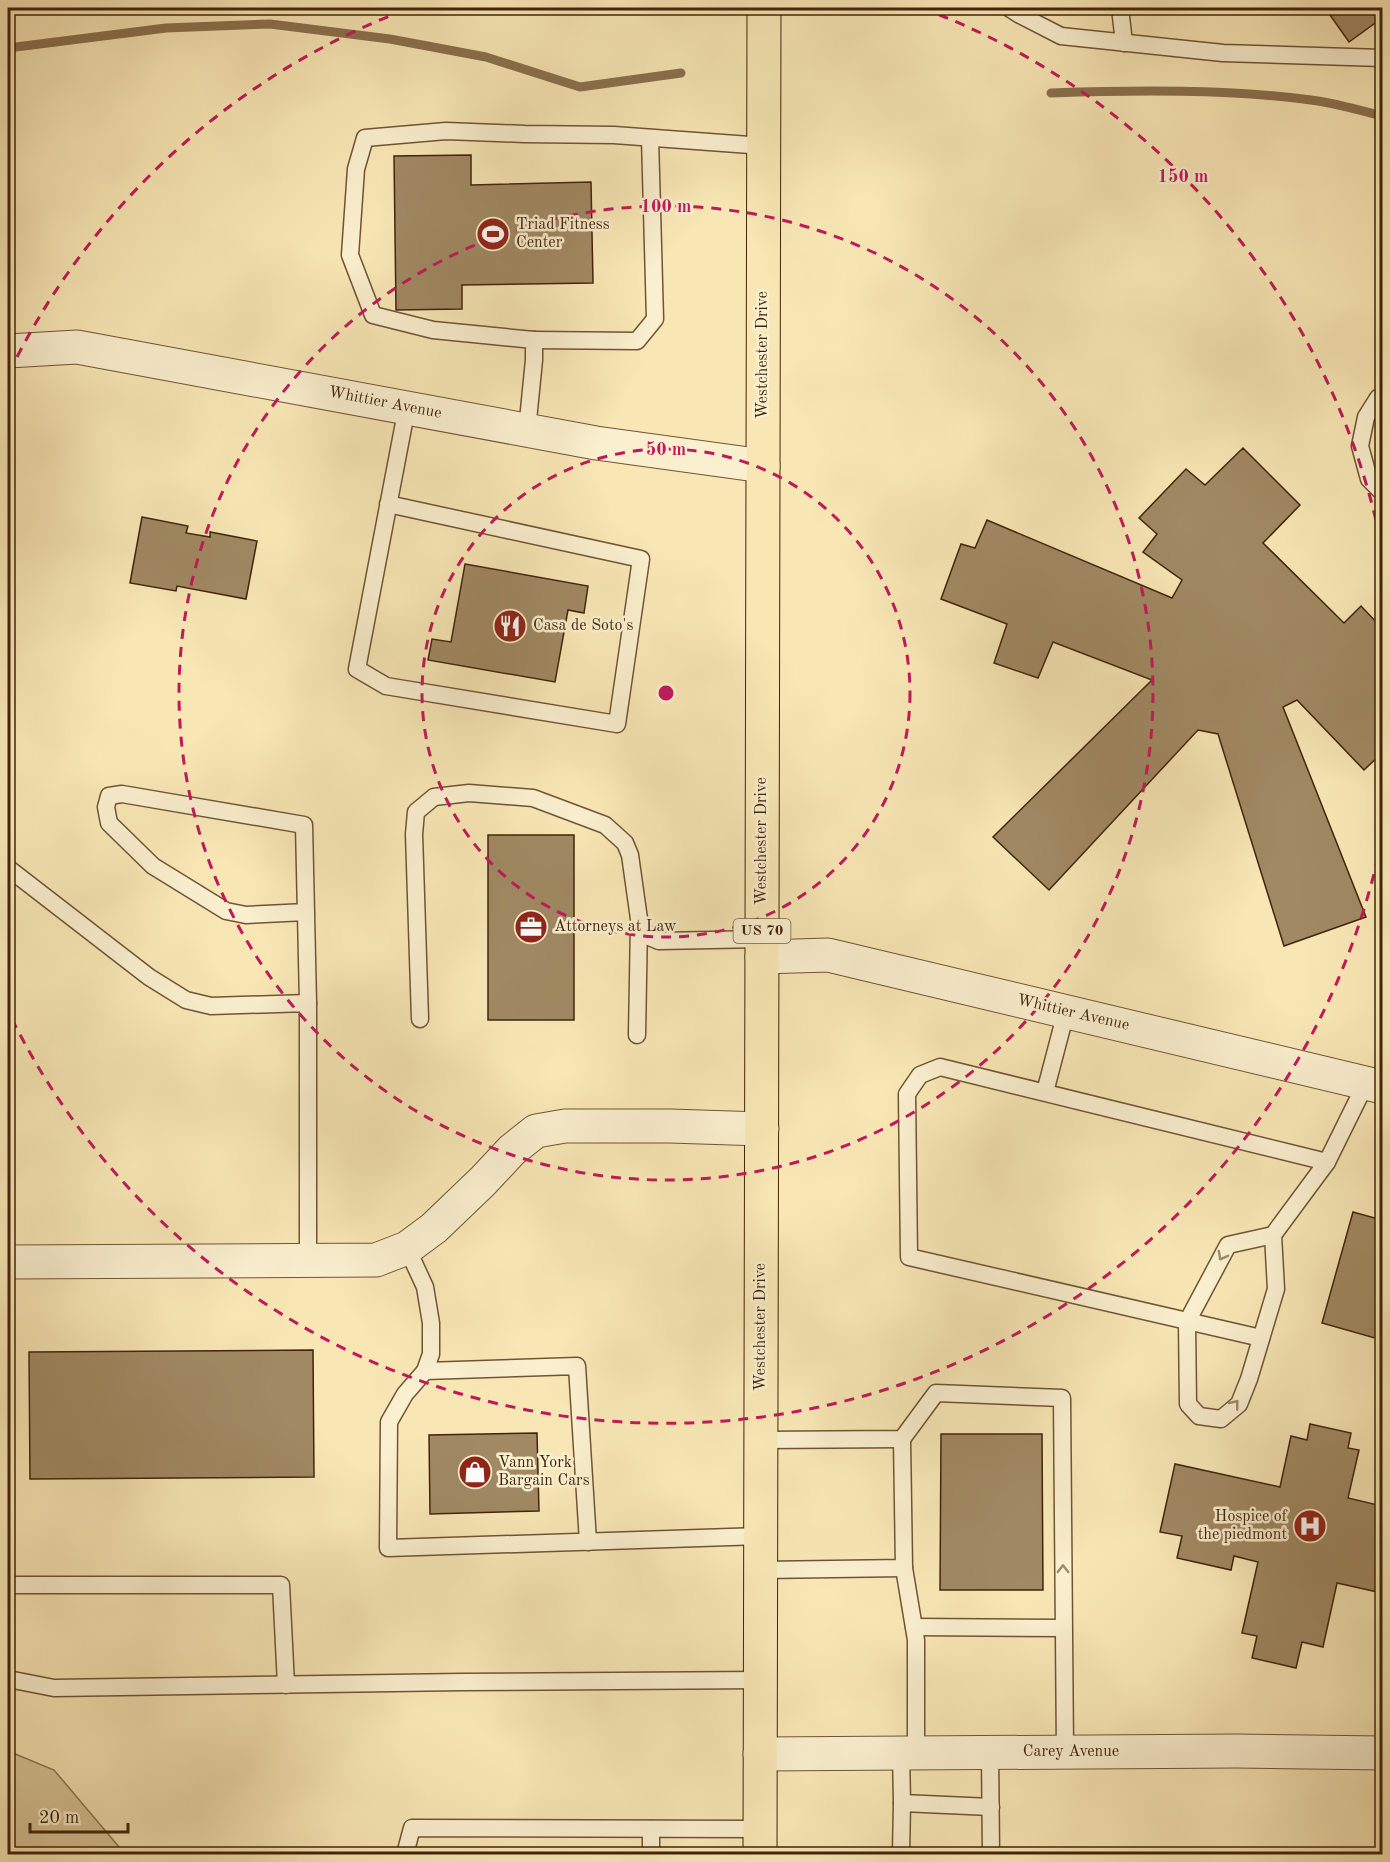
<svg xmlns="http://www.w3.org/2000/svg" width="1390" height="1862" font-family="'Old Standard TT',serif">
<rect width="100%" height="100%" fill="#f8e7b5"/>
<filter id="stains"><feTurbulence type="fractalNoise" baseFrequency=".00333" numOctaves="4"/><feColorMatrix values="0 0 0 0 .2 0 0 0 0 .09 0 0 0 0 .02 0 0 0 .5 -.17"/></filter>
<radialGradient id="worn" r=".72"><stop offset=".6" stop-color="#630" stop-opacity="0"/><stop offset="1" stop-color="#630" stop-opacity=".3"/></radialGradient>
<polygon fill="#d9c698" stroke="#8d7551" stroke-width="1.5" points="8,1751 54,1770 125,1854 8,1854"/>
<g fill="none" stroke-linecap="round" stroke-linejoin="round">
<g stroke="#8a714e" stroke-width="9">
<polyline points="8,48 166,28 270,24 390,39 486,57 580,87 681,73"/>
<path d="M1051,93C1136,90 1227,89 1311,100C1335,103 1359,110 1382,116"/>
</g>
</g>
<g fill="#a08963" stroke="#41240a" stroke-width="1.5">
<polygon points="1325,8 1382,8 1382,18 1349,42"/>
<polygon points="471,155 471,185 591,182 593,283 462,285 462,309 396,310 394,156"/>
<polygon points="1243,448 1300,505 1263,543 1344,623 1361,606 1382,628 1382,753 1364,770 1297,700 1283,707 1366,917 1284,946 1218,734 1198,730 1049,890 993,837 1152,680 1053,642 1038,678 994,663 1007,624 941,599 961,544 975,548 987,520 1172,598 1182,580 1143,552 1157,534 1139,518 1186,469 1205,485"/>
<polygon points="142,517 188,526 186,533 210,537 210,532 257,541 246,599 177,586 176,591 130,583"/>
<polygon points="465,564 588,586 584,613 568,610 555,682 428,660 432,639 451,642"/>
<rect x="488" y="835" width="86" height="185"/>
<polygon points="1353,1212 1382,1220 1382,1340 1322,1323"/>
<polygon points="313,1350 314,1477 30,1479 29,1352"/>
<polygon points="1310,1424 1351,1433 1348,1448 1359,1450 1348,1498 1382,1506 1382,1593 1337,1583 1323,1647 1302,1642 1296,1668 1252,1658 1257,1636 1242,1633 1258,1562 1234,1556 1231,1570 1177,1558 1182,1536 1160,1532 1175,1464 1280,1487 1291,1436 1307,1440"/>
<polygon points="537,1433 539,1511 430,1514 429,1435"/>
<polygon points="941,1434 1042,1434 1043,1590 940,1590"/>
<rect x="1056" y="1849" width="54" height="5"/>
<polygon points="1172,1852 1223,1853 1223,1854 1172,1854"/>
</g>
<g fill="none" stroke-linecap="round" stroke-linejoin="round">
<g stroke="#6f5535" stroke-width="19">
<g id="lane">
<polyline points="1009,8 1020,15 1061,36 1223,53 1382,58"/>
<polyline points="1120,8 1124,43"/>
<polyline points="534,340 637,341 655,319 650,138"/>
<polyline points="1382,398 1378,398 1366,417 1360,446 1369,479 1382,492"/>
<polyline points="527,430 534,360 534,340 433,330 373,315 350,255 356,169 365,138 446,131 525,134 614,135 764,146"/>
<polyline points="388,504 641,559 617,724 386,686 357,669 407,407"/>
<polyline points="8,868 149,977 186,1000 211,1006 308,1003 308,1260"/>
<polyline points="306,912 246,915 226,911 153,866 109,823 106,807 109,796 122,794 304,825 308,1003"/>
<polyline points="420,1019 414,834 416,812 434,797 469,793 533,798 605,825 625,843 630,855 639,919 647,936 659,941 762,939"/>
<polyline points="637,1035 639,923"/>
<polyline points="1045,1092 1066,1012"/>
<polyline points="1273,1235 1228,1245 1187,1322 1188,1404 1199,1416 1221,1419 1239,1404 1249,1379 1276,1289 1273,1235 1327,1162 1366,1083"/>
<polyline points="407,1248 425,1287 431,1323 431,1354 425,1371 405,1394 389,1422 388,1548 761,1536"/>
<polyline points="1261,1338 909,1257 907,1094 920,1075 940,1067 1327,1162"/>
<polyline points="425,1371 577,1366 588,1542"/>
<polyline points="761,1440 902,1439 936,1393 1062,1398 1065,1752"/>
<polyline points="904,1568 916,1640 916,1753"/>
<polyline points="761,1570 904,1568 902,1439"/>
<polyline points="8,1585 281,1585 286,1685"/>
<polyline points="914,1627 1063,1628"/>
<polyline points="8,1679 54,1688 462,1682 761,1680"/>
<polyline points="990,1752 991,1854"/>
<polyline points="901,1753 902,1803 991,1807"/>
<polyline points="405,1854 412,1828 760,1829"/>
<polyline points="651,1854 651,1829"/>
<polyline points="901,1854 902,1803"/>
</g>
</g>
<g stroke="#6f5535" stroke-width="35">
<g id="street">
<polyline points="8,351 77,347 596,443 763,466"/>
<polyline points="762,957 828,955 1382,1087"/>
<polyline points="8,1262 376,1260 407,1248 434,1228 483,1181 512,1150 536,1131 565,1126 670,1126 762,1129"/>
<polyline points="760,1754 1236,1751 1382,1753"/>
</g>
</g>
<g stroke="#41240a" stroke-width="35">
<polyline id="primary" points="760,1854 764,8"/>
</g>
<use href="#lane" stroke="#faefcf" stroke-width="16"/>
<use href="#street" stroke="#faefcf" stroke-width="33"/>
<use href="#primary" stroke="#f8e7b5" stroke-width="33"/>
</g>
<defs><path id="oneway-chevron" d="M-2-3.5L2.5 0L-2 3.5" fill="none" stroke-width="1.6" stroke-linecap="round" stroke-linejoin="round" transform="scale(1.5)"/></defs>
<g stroke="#9e8a6c">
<use href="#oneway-chevron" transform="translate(1222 1256) rotate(118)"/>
<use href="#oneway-chevron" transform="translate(1235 1404) rotate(-51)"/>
<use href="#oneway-chevron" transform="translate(1063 1569) rotate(-90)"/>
</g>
<g fill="none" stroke="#c2185b" stroke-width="3" stroke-dasharray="10 8">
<circle cx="666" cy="693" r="244"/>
<circle cx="666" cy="693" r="487"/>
<path d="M1382 839A731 731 0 0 1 9 1013M9 373A731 731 0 0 1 410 8M922 8A731 731 0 0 1 1382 547"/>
</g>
<defs>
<g id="stadium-disc" transform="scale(1.725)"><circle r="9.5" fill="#8f2418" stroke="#faefcf"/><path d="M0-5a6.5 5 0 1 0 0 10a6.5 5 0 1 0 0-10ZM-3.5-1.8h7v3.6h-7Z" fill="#fff"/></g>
<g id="restaurant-disc" transform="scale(1.725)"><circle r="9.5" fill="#8f2418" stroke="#faefcf"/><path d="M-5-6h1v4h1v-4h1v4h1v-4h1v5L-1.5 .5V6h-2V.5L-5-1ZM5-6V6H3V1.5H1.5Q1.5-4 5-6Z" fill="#fff"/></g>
<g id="office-disc" transform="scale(1.725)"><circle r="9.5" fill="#8f2418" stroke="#faefcf"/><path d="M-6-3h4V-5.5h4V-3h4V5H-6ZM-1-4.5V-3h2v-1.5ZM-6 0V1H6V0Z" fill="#fff"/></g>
<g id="shop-disc" transform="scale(1.725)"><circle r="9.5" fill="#8f2418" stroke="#faefcf"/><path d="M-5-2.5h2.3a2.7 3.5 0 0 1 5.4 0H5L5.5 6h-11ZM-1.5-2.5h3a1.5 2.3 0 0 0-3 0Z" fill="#fff"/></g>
<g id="hospital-disc" transform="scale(1.725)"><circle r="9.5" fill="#8f2418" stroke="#faefcf"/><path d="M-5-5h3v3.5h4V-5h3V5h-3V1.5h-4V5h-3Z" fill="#fff"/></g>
</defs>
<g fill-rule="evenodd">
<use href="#stadium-disc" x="493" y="234"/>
<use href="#restaurant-disc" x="510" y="626"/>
<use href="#office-disc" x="531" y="927"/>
<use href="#shop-disc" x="475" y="1472"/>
<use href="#hospital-disc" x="1310" y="1526"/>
</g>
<g text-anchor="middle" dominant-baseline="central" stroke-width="5" stroke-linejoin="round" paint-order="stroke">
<rect fill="#faefcf" stroke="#786145" stroke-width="1.5" x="733.5" y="919" width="57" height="24" rx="4.5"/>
<g font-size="15" font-weight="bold" fill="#41240a">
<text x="762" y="931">US 70</text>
</g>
<g font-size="16" fill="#41240a" stroke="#faefcf" text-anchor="start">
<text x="516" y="225">Triad Fitness<tspan x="516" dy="18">Center</tspan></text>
<text x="533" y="626">Casa de Soto's</text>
<text x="554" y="927">Attorneys at Law</text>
<text x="498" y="1463">Vann York<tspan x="498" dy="18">Bargain Cars</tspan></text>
<text x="1287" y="1517" text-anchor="end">Hospice of<tspan x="1287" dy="18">the piedmont</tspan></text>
</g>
<g font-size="16" fill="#41240a" stroke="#faefcf">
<text transform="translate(763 355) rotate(-90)">Westchester Drive</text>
<text transform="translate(385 403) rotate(11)">Whittier Avenue</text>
<text transform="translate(762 841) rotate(-90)">Westchester Drive</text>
<text transform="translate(1073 1013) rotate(13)">Whittier Avenue</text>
<text transform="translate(761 1327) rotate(-90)">Westchester Drive</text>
<text x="1071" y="1752">Carey Avenue</text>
</g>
</g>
<circle cx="666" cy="693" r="9" fill="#c2185b" stroke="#faefcf" stroke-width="3"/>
<g font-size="18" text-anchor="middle" font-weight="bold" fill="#c2185b" stroke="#faefcf" stroke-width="5" stroke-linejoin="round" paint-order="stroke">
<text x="1183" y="182">150 m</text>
<text x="666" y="212">100 m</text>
<text x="666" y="455">50 m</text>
</g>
<rect width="1390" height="1862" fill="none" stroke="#f8e7b5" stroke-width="30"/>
<rect x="9" y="9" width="1372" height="1844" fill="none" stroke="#41240a" stroke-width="3"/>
<rect x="15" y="15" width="1360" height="1832" fill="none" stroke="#41240a" stroke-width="1.5"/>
<path d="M30 1823v9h98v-9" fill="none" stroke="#41240a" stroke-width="3"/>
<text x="39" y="1823" font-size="18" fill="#41240a" stroke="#faefcf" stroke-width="4.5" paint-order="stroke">20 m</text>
<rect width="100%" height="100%" filter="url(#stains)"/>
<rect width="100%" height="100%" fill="url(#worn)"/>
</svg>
